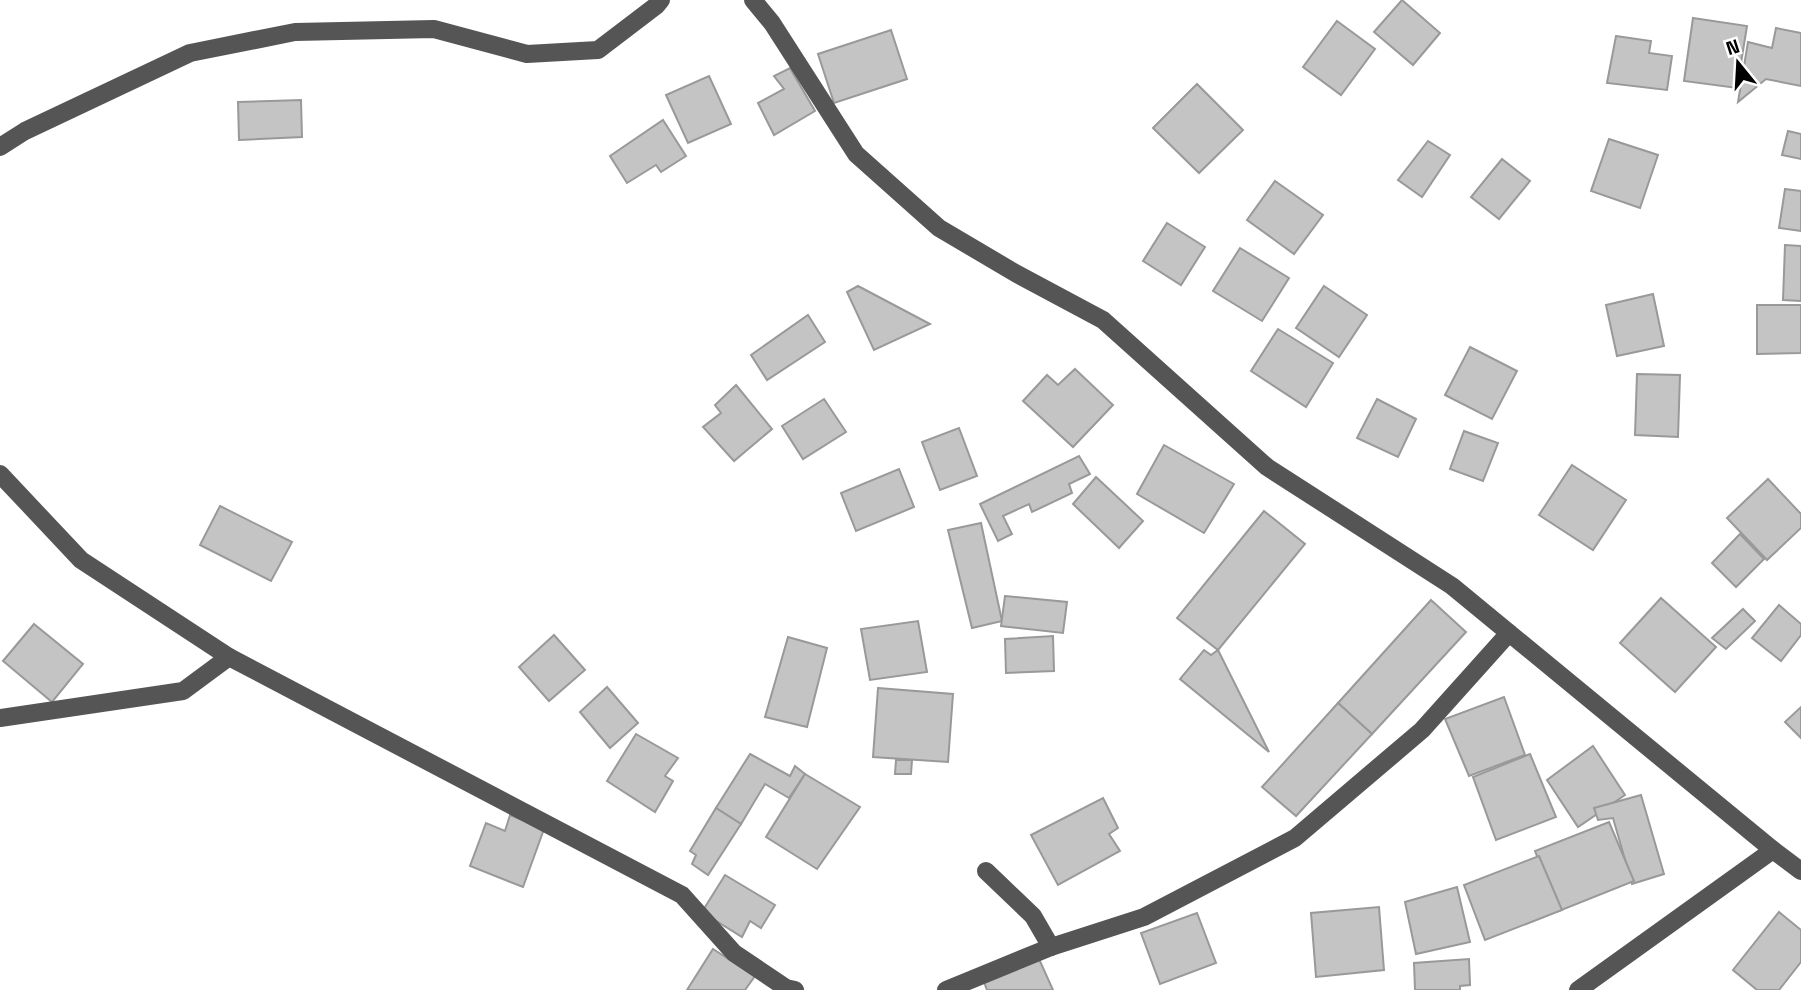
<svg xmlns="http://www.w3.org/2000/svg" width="1801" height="990" font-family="'Space Grotesk',sans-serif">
<rect width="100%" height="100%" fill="#fff"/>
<g fill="#c4c4c4" stroke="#999" stroke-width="2">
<polygon points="1402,0 1440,33 1413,65 1374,32"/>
<polygon points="1693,18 1747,26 1737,88 1684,81"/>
<polygon points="1337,21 1375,49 1341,95 1303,67"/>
<polygon points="1776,28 1801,33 1801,86 1766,79 1738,102 1748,42 1772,48"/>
<polygon points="891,30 907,79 834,103 818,54"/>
<polygon points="1616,36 1651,41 1649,53 1672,56 1667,90 1607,83"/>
<polygon points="790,68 815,111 774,135 758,103 784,89 774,76"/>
<polygon points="709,76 731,124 688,143 666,95"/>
<polygon points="1197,84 1243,130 1199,173 1153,128"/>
<polygon points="301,100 302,137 239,140 238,102"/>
<polygon points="663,120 686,156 661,172 656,165 627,183 610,156"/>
<polygon points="1788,131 1801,134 1801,159 1782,155"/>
<polygon points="1609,139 1658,155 1640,208 1591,191"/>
<polygon points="1428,141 1450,155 1422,197 1398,180"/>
<polygon points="1502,159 1530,181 1499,219 1471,197"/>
<polygon points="1275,181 1323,215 1294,254 1247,220"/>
<polygon points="1785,189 1801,191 1801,231 1779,228"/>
<polygon points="1167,223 1205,247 1181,285 1143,261"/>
<polygon points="1785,245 1801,246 1801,301 1783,300"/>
<polygon points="1240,248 1289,278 1262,321 1213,291"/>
<polygon points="858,286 930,324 874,350 847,292"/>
<polygon points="1324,286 1367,315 1339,357 1296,328"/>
<polygon points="1653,294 1664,346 1617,356 1606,305"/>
<polygon points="1757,305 1801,305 1801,353 1757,354"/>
<polygon points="808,315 825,342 767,380 751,355"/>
<polygon points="1278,329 1333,363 1306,407 1251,371"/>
<polygon points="1470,347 1517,371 1492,419 1445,395"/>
<polygon points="1075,369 1113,405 1073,447 1023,401 1047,375 1058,385"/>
<polygon points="1637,374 1680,375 1678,437 1635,435"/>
<polygon points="736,385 772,429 734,461 703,427 721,413 715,405"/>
<polygon points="824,399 846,432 803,459 782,426"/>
<polygon points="1377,399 1416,419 1398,457 1357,438"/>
<polygon points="959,428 977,476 940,490 922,442"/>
<polygon points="1464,431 1498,443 1483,481 1450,469"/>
<polygon points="1164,445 1234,484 1204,533 1137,494"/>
<polygon points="1079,456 1090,474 1069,484 1072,493 1032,512 1029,504 1003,516 1012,534 998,541 980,504"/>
<polygon points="1572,465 1626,500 1593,550 1539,515"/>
<polygon points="899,469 914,507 856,531 841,493"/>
<polygon points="1096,477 1143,521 1119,548 1073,504"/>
<polygon points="1768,479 1801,514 1801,528 1767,560 1727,518"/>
<polygon points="220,506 292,542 271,581 200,545"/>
<polygon points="1264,511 1305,544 1218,650 1177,618"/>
<polygon points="981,523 1002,621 972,628 948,530"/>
<polygon points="1740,534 1764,559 1736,587 1712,563"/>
<polygon points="1005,596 1067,602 1063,633 1001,626"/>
<polygon points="1661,598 1716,647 1675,692 1620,643"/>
<polygon points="1431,600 1466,632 1372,734 1338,703"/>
<polygon points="1779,605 1801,624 1801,635 1781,661 1752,638"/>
<polygon points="1743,609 1755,621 1726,649 1712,638"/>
<polygon points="918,621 927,672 870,680 861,629"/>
<polygon points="34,624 83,664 52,702 3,661"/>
<polygon points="554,635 585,670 549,701 519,667"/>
<polygon points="1053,636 1054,671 1006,673 1005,639"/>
<polygon points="788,637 827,648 807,727 765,717"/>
<polygon points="1204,650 1211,655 1218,650 1269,752 1180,679"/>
<polygon points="607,687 638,723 610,748 580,712"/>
<polygon points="878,688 953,694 948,762 873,757"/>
<polygon points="1504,697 1525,755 1469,776 1445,719"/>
<polygon points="1338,703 1372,734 1296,816 1262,787"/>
<polygon points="1801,707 1801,738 1785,722"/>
<polygon points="636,734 678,758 665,776 673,781 655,812 607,781"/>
<polygon points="1593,746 1625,795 1578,827 1547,780"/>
<polygon points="750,754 790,776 795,766 805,774 789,798 765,784 741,824 716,808"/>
<polygon points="1530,754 1556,817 1496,840 1473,777"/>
<polygon points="896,760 912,760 911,774 895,774"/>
<polygon points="805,774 860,807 817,869 766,837"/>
<polygon points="1641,795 1664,874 1632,884 1613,818 1598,820 1594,808"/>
<polygon points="1103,798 1118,828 1109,834 1120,851 1058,885 1031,835"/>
<polygon points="716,808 741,824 708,875 692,864 696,855 690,851"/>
<polygon points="510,815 544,829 523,887 470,866 486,823 505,831"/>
<polygon points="1609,822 1634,881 1559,911 1535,851"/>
<polygon points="1539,856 1562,910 1485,940 1464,885"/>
<polygon points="725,875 775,905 761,928 750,921 742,937 702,912"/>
<polygon points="1457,887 1470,942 1416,954 1405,902"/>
<polygon points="1379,907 1384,970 1316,977 1311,913"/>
<polygon points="1779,912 1801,930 1801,962 1779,990 1757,990 1733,970"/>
<polygon points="1197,913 1216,963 1160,984 1141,933"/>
<polygon points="713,949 755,976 745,990 687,990"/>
<polygon points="1039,959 1053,990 987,990 984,982"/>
<polygon points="1469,959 1470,985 1460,986 1460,990 1415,990 1414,963"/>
</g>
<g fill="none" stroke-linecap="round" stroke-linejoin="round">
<g stroke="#555" stroke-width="18">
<polyline points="753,0 772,23 856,154 939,228 1017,274 1103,320 1267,467 1452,586 1773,850 1801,871"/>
<polyline points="0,147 25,131 190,53 295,32 434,29 527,54 598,50 657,5 661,0"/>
<polyline points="0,474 81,560 229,657 682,895 734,953 786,988 795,990"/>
<polyline points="0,718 183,691 229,657"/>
<polyline points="986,871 1033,916 1051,947"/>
<polyline points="946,990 1051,947 1144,917 1295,838 1422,730 1509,633"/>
<polyline points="1578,990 1773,850"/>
</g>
</g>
<g transform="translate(1738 63) rotate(342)" stroke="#ffffff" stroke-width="5" paint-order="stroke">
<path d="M0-5L12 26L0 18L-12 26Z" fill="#000000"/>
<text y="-10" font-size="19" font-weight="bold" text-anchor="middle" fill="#000000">N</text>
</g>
</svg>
